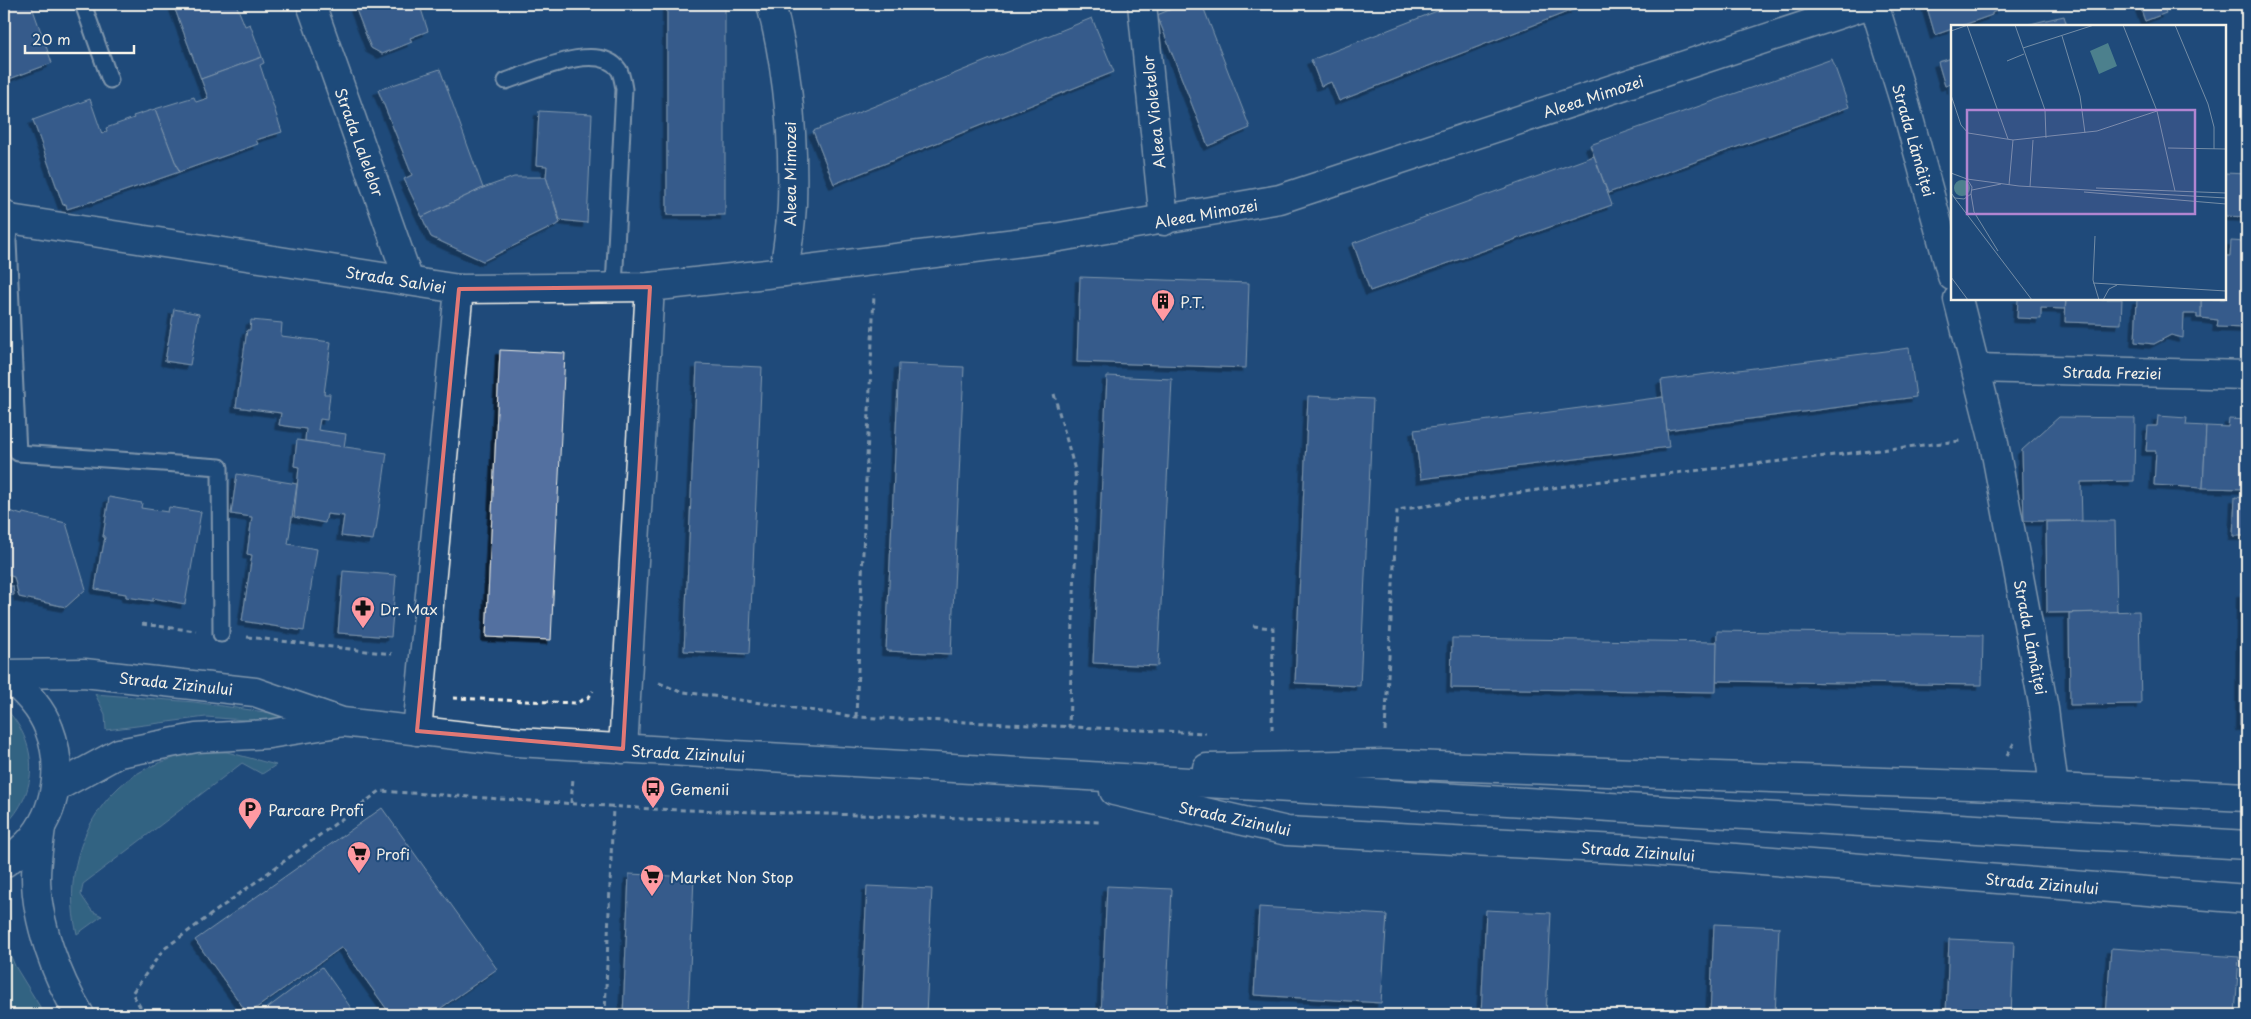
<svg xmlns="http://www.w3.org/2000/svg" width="2251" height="1019" font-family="'Playpen Sans',sans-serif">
<defs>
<filter id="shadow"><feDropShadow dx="-4.5" dy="4.5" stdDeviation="0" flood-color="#0009"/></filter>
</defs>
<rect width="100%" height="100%" fill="#1f4a7a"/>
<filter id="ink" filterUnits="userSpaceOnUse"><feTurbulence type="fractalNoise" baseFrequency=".02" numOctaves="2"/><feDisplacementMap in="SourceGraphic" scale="10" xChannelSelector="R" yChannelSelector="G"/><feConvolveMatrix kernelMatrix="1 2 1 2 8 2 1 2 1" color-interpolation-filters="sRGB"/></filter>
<g filter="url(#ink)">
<g fill="#4c808d" stroke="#a0b8ba">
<polygon points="95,694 194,702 286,715 281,723 206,717 106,730 105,714"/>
<path d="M4,707C39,742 40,792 4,826Z"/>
<path d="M202,751L227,752L276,765L262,774L242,763L83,884L81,895L92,911L102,916L77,934C64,882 79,824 119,787C142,766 173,757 202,751Z"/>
<polygon points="4,940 15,966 45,1015 16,1015 4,999"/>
</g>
<g fill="#5270a0" stroke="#f4f1e8" filter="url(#shadow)">
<polygon points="4,4 31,4 52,63 4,81"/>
<polygon points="173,4 236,4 245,26 250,24 262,57 201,79"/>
<polygon points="364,4 437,4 421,9 428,31 410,38 412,42 382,54 371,48 355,7"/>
<polygon points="1184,4 1202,4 1250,128 1208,146 1157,15"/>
<polygon points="1455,4 1573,4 1575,9 1339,101 1331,82 1321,86 1311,60"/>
<polygon points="1926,4 1998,4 2000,9 1992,13 1992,15 1961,26 1952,26 1952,29 1935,35"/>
<polygon points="2139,4 2163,4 2166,13 2145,21"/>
<rect x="667" y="6" width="58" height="209"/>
<polygon points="2064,16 2067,26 2023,26 2042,21"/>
<polygon points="1092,18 1114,72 834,184 813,131"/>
<polygon points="262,57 264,63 260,65 282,132 256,140 258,144 179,172 155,109 194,97 196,102 208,98 201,79"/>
<polygon points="1952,58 1952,89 1951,84 1945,86 1938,62"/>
<polygon points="1832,59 1849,107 1608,193 1590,145"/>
<polygon points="440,69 483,188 422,217 404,179 412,175 378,90"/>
<polygon points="90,99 102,134 107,131 106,128 134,118 133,116 155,109 179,172 93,202 93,201 67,209 66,204 63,205 33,120"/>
<polygon points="539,111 592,114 587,223 560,220 546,177 547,166 536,165"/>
<polygon points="1594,156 1612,205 1370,291 1353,243"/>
<polygon points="2225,173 2247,174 2247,217 2225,216"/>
<polygon points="514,177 546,177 560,223 483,261 431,237 422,217 483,188"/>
<polygon points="2231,241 2247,242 2247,328 2217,327 2218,320 2201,318 2201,299 2225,299 2225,256 2230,256"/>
<polygon points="1080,277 1249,283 1246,368 1077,362"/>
<polygon points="2018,299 2066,299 2065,309 2041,308 2041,319 2017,318"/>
<polygon points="2066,299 2122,299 2121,324 2065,322"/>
<polygon points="2137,299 2201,299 2201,318 2197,318 2197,314 2184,314 2183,338 2171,335 2154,344 2135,342"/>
<polygon points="174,309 199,314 190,365 165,361"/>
<polygon points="251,320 282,323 281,336 331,342 324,394 330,394 327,420 320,419 318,430 346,434 344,447 305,441 306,429 279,425 281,413 236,407 247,330 250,330"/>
<polygon points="1909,348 1916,397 1667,430 1661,380"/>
<polygon points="500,350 565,353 551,640 486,637"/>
<polygon points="697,364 762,367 749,654 684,651"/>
<polygon points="899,364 964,367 951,654 886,651"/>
<polygon points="1107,376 1172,379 1158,666 1093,663"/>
<polygon points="1308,396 1373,399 1360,686 1295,683"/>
<polygon points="1663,397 1669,447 1421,479 1414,430"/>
<polygon points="2158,416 2187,418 2186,425 2206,426 2203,488 2154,485 2156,451 2146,451 2148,426 2157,426"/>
<polygon points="2059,417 2135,418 2134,481 2081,482 2082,521 2024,521 2022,450"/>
<polygon points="2229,419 2247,420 2247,489 2203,488 2206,426 2228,427"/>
<polygon points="297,440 387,453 376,530 375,530 373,540 341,536 344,516 327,514 325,523 294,517 299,467 294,466"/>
<polygon points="237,474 297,484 288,544 317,549 304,631 242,621 252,555 247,554 252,517 231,514"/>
<polygon points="109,497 142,503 141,508 168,512 169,507 201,512 185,604 153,598 153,601 126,597 126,594 95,589 101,552 102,553 105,537 103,537"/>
<polygon points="2235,497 2247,498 2247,536 2233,536"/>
<polygon points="4,509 22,515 23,513 66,523 86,589 66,607 19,597 14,577 4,574"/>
<polygon points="2082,521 2115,521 2117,612 2047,613 2046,522"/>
<polygon points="343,571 396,575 391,637 338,633"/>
<polygon points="4,586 13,586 14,595 6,596"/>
<polygon points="2241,592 2247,592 2247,739 2247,726 2240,726"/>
<polygon points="2139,611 2141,704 2070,705 2069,613"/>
<polygon points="1717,631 1983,635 1982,685 1716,681"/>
<polygon points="1452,638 1717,642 1716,692 1451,688"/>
<polygon points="382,808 497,969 431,1015 391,1015 342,947 248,1014 195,940"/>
<polygon points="629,874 694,877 688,1015 623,1015"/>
<polygon points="867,886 932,889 926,1015 861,1015"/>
<polygon points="1107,886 1172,889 1166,1015 1101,1015"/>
<polygon points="1259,907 1387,915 1381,1003 1254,995"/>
<polygon points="1486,910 1551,913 1546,1015 1481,1015"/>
<polygon points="1714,924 1779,927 1775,1015 1710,1015"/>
<polygon points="1949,939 2014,942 2011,1015 1946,1015"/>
<polygon points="2111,948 2239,957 2235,1015 2106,1015"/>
<polygon points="322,967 356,1015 258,1015"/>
</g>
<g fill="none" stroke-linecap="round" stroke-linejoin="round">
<g stroke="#f4f1e8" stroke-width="19">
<g id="lane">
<polyline points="83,4 110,80"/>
<path d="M506,81C533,72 599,40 619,70C622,75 623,84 624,89L614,287"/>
<polyline points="10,219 8,241 18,453 220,467 221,634"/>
</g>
</g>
<g stroke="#f4f1e8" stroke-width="31">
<g id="street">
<polyline points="311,4 409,281"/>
<path d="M771,4C788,69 794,137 792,204C791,227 787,250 784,272"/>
<polyline points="1142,4 1164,221"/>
<polyline points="1874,4 1905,104 1952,276"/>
<polyline points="4,214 10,219 459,289 650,287 784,272 1054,238 1280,199 1870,4"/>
<polyline points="1958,299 1993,438 2044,709 2054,788"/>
<polyline points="1977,368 2247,375"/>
<polyline points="417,731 459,289"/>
<polyline points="623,749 650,287"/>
</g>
</g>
<g stroke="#f4f1e8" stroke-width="31">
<g id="secondary">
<polyline points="4,674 84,673 255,692 342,722 517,742 2247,845"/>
<path d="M4,674C22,688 41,707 49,729C65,770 55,820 22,849C17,854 10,859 4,863"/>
<polyline points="1207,768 1383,764 2054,788 2247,797"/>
<polyline points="55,788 119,753 196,738 269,734 338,723"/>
<polyline points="1114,791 1287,831 1636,850 2247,899"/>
<path d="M41,827C39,844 36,861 36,877C36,921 57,979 80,1015"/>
</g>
</g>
<g stroke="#f4f1e8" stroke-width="3" stroke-dasharray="5 4" stroke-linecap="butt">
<polyline points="1054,394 1075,470 1077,514 1069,727"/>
<polyline points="142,624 196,631"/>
<polyline points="1253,626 1273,628 1272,733"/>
<polyline points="247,637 392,654"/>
<polyline points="659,683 678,691 856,717 1206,733"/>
<polyline points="453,698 576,703 589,697 593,691"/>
<polyline points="856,717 874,294"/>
<polyline points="1385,731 1397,510 1594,482 1960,441"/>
<polyline points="2007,755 2014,743"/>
<polyline points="571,803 573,778"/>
<polyline points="145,1015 132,993 164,949 380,791 653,809 1101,822"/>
<polyline points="605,1015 613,807"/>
</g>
<use href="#lane" stroke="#1f4a7a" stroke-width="15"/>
<use href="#street" stroke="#1f4a7a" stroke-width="28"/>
<use href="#secondary" stroke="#1f4a7a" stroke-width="28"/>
</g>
</g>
<path d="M0 0H2251V1019H0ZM650,287L623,749L417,731L459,289Z" fill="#1f4a7a" fill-opacity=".55" fill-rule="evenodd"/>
<path fill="none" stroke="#e27875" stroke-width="4" stroke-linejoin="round" d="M650,287L623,749L417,731L459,289Z"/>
<defs>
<g id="building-pin" transform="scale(1.25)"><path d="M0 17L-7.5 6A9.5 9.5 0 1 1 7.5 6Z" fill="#ff9aa2" stroke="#1f4a7a"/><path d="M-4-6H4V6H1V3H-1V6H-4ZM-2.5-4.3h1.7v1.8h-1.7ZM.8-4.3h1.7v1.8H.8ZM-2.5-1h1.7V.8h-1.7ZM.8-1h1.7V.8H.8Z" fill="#111"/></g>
<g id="pharmacy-pin" transform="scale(1.25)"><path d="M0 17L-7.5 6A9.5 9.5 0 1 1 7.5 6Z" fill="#ff9aa2" stroke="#1f4a7a"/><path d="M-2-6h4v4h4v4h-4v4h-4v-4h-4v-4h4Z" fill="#111"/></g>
<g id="bus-pin" transform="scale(1.25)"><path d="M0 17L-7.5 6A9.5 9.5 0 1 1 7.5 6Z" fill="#ff9aa2" stroke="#1f4a7a"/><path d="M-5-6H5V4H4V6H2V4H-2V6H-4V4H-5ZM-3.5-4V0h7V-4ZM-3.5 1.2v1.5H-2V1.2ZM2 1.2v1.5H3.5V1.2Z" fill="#111"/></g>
<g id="parking-pin" transform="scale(1.25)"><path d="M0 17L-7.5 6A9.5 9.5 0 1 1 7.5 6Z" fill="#ff9aa2" stroke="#1f4a7a"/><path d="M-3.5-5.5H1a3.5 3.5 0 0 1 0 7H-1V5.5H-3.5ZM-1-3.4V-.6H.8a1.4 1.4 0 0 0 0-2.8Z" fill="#111"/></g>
<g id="supermarket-pin" transform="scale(1.25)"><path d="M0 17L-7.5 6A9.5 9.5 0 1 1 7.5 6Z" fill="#ff9aa2" stroke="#1f4a7a"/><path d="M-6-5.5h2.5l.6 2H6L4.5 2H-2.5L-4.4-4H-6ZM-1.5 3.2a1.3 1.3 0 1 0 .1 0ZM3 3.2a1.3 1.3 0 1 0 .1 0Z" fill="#111"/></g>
</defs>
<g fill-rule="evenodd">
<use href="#building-pin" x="1163" y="301"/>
<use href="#pharmacy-pin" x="363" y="608"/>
<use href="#bus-pin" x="653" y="788"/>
<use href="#parking-pin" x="250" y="809"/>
<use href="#supermarket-pin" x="359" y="853"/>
<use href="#supermarket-pin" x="652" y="876"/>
</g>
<g text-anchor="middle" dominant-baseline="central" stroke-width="4" stroke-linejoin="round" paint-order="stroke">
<g font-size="15" fill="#f4f1e8" stroke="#1f4a7a">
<text transform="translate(1593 96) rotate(-18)">Aleea Mimozei</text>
<text transform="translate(1153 112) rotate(-96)">Aleea Violetelor</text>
<text transform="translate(1914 140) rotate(74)">Strada Lămâiței</text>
<text transform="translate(360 142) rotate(70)">Strada Lalelelor</text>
<text transform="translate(789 174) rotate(-90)">Aleea Mimozei</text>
<text transform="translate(1206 213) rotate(-10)">Aleea Mimozei</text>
<text transform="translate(396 279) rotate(9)">Strada Salviei</text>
<text transform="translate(2112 372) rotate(1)">Strada Freziei</text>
<text transform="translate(2031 637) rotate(79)">Strada Lămâiței</text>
<text transform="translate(176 683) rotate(6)">Strada Zizinului</text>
<text transform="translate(688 753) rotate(3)">Strada Zizinului</text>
<text transform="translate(1235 818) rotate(12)">Strada Zizinului</text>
<text transform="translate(1638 851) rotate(4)">Strada Zizinului</text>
<text transform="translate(2042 883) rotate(5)">Strada Zizinului</text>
</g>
<g font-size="15" fill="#f4f1e8" stroke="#1f4a7a" text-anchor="start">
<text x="1180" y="301">P.T.</text>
<text x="380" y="608">Dr. Max</text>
<text x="670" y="788">Gemenii</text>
<text x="268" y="809">Parcare Profi</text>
<text x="376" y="853">Profi</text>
<text x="670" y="876">Market Non Stop</text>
</g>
</g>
<g transform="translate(1951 25)">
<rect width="275" height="275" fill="#1f4a7a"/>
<path d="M157,18L166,41L148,49L139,26ZM3 163a8 8 0 1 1 16 0a8 8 0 1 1-16 0Z" fill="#4c808d"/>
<path fill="none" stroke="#748da6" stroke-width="1" d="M16,0L57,114M64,0L94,85L95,113M172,0L206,86L224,166M224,0L257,79L263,102V124M0,6L17,0M111,11L129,71L134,108M72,23L143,0M56,36L73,29M0,70L10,100L17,108L62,115L146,106L206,86M217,123L275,124M0,148L16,154L21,162L20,169L13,174L4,173L0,168M16,154L68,161L275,173M58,160L62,115M79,162L82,115M145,163L275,168M21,165L50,159M133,167L275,179M20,169L23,187L47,226M2,171L81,275M144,211L142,255L148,275M0,252L17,275M142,258L275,266M152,275L158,264L166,260"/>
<path fill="#b185d1" fill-opacity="0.15" stroke="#b185d1" stroke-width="2.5" d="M16,85H244V189H16Z"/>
<rect width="275" height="275" fill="none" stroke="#f4f1e8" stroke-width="2.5"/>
</g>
<rect width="2251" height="1019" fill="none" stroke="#1f4a7a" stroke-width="20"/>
<rect x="10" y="10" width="2231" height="999" fill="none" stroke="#f4f1e8" stroke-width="2" filter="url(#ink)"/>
<path d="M25 45v8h109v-8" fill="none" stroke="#f4f1e8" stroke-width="2.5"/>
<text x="32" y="45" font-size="15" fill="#f4f1e8" stroke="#1f4a7a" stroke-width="4" paint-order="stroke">20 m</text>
</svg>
